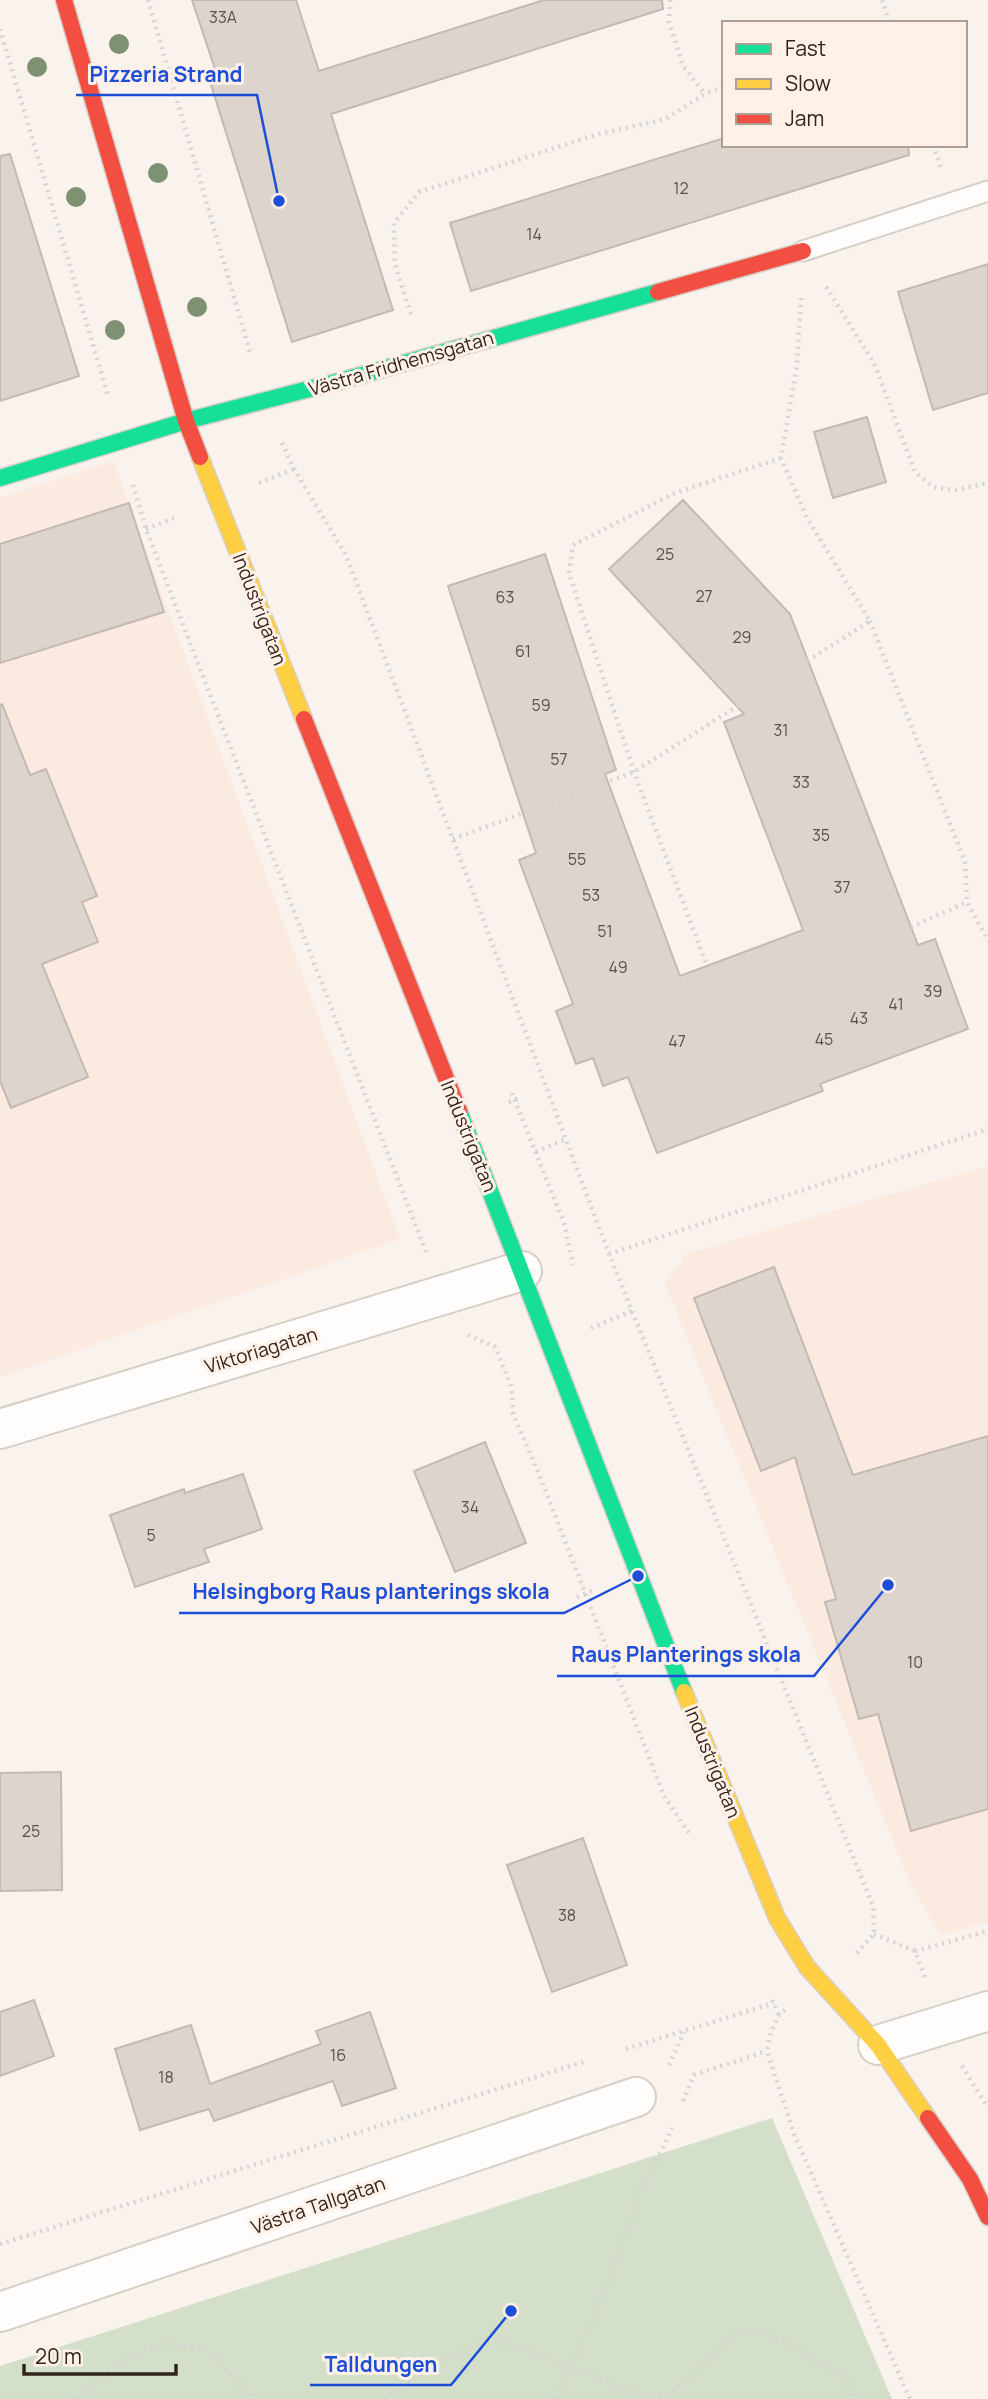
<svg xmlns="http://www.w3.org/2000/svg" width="988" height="2399" font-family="Manrope,sans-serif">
<rect width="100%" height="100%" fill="#f9f2ed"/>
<g fill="#fbeadf">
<polygon points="113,461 400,1239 0,1377 0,498"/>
<polygon points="988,1166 988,1922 941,1935 911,1885 665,1284 686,1254"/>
</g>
<polygon fill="#d4dfca" points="772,2118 892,2399 0,2399 0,2366"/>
<g fill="#ddd5cd" stroke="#c3bab3" stroke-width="2">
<polygon points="192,0 296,0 319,71 544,0 662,0 663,9 331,114 393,310 292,342 207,72 215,69"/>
<polygon points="724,138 724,145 908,145 909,155 471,291 450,223"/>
<polygon points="10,154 79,376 0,401 0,156"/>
<polygon points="988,264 988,393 933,410 898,292"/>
<polygon points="867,417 886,482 833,498 814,432"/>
<polygon points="683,500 790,614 918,945 935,939 968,1029 820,1084 823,1091 657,1153 628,1077 603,1086 593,1058 576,1064 556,1011 573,1004 519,860 536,853 448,586 545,554 616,770 605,774 680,976 803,930 724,722 744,714 609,569"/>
<polygon points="129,503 164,612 0,663 0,544"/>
<polygon points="2,704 30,775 46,769 97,896 82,902 98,942 42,964 88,1077 11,1108 0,1081 0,705"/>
<polygon points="774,1267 853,1475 988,1436 988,1809 911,1831 878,1714 859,1719 825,1602 836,1599 795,1457 761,1471 694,1298"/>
<polygon points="485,1442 526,1543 455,1572 414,1471"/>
<polygon points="243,1474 262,1529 204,1549 209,1562 135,1587 110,1515 184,1489 185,1493"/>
<polygon points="61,1772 62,1890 0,1891 0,1773"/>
<polygon points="583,1838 627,1965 552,1992 507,1865"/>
<polygon points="34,2000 54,2056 0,2076 0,2012"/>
<polygon points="370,2012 396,2088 342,2106 333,2081 214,2121 209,2109 140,2130 115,2049 191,2025 210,2084 321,2044 316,2031"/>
</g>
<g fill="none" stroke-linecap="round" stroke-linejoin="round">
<g stroke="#d8cfc7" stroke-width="23">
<polyline id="lane" points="803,251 988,191"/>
</g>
<g stroke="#d8cfc7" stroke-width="42">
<g id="street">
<polyline points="0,1429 522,1271"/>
<polyline points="878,2045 988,2011"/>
<polyline points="0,2312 636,2097"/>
</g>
</g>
<g stroke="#d8cfc7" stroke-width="19">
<g id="fast">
<polyline points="0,478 186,421 344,380 658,292"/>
<polyline points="459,1111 684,1692"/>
</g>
</g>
<g stroke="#d8cfc7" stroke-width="19">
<g id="slow">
<polyline points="200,457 304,719"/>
<polyline points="684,1692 777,1918 807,1967 878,2045 928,2118"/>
</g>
</g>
<g stroke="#d8cfc7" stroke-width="19">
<g id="jam">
<polyline points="64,0 186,421 200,457"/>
<polyline points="658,292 803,251"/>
<polyline points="304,719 459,1111"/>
<polyline points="928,2118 970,2179 988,2217"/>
</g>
</g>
<g stroke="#d6d3d2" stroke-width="4.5" stroke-dasharray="2 5" stroke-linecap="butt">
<polyline points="148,0 251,356"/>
<polyline points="670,0 669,22 683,66 705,94"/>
<polyline points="882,0 890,23"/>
<polyline points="0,29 108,396"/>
<polyline points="933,145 941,168"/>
<polyline points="826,287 874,363 915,472 933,487 956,490 988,483"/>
<polyline points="411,314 395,265 394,223 419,192 595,135 665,119 705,94 724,86"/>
<polyline points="282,443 294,469 346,555 609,1254 873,1906 874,1934 855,1955"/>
<polyline points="781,458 675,493 573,545 569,573 634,772 724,1011 967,902"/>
<polyline points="259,483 294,469"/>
<polyline points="133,485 146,529 426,1252"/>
<polyline points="146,529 177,517"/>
<polyline points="870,621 965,862 967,902 988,941"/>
<polyline points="453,839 634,772 870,621 807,518 781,458 797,365 801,298"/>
<polyline points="512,1093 564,1223 573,1265"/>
<polyline points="509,1102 519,1098"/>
<polyline points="536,1152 566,1139"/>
<polyline points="609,1254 988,1129"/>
<polyline points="591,1328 632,1311"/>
<polyline points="468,1335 495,1347 512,1388 513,1414 537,1469 664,1796 691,1836"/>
<polyline points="577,1597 594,1590"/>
<polyline points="874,1934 915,1951 926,1981"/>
<polyline points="915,1951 988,1931"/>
<polyline points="772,2000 779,2015"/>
<polyline points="785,2010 779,2015 771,2032 767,2051 794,2134 910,2399"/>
<polyline points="626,2049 774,2003"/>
<polyline points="669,2065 684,2032"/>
<polyline points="962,2066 988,2108"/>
<polyline points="683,2101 694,2075 767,2051"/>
<polyline points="0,2244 587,2061"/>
<polyline points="76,2399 122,2361 163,2343 209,2351 253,2399"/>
<polyline points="385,2399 440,2361 482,2341 512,2344 637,2394 670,2394 738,2333 763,2334 791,2344 818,2364 846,2377 850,2399"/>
<polyline points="556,2399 601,2300 646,2177 664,2146 672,2128"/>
</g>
<use href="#lane" stroke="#fefdfc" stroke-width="19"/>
<use href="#street" stroke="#fefdfc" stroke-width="38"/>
<use href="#fast" stroke="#16e098" stroke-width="16"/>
<use href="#slow" stroke="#ffcf43" stroke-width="16"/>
<use href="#jam" stroke="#f24e42" stroke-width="16"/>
</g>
<g fill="#7e9172">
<circle cx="119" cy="44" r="10"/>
<circle cx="37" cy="67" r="10"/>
<circle cx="158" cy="173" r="10"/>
<circle cx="76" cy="197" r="10"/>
<circle cx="197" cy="307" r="10"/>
<circle cx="115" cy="330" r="10"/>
</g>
<g text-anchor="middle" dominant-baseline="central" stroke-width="6" stroke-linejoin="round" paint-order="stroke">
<g font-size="16" fill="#5b5048">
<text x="223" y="17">33A</text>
<text x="681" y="188">12</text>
<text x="534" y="234">14</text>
<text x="665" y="554">25</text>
<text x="704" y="596">27</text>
<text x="505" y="597">63</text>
<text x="742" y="637">29</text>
<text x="523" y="651">61</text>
<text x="541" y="705">59</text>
<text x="781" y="730">31</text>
<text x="559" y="759">57</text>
<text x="801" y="782">33</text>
<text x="821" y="835">35</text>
<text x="577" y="859">55</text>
<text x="842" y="887">37</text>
<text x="591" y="895">53</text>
<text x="605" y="931">51</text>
<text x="618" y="967">49</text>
<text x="933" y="991">39</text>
<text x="896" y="1004">41</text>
<text x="859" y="1018">43</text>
<text x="824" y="1039">45</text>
<text x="677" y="1041">47</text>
<text x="470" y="1507">34</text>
<text x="151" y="1535">5</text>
<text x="915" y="1662">10</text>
<text x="31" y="1831">25</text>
<text x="567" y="1915">38</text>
<text x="338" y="2055">16</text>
<text x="166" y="2077">18</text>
</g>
<g font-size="19" fill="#30241b" stroke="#fff1e7">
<text transform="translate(401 363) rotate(-16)">Västra Fridhemsgatan</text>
<text transform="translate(260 609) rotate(69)">Industrigatan</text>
<text transform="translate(469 1136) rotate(68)">Industrigatan</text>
<text transform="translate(261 1350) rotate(-17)">Viktoriagatan</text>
<text transform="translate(713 1762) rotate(68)">Industrigatan</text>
<text transform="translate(318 2205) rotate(-19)">Västra Tallgatan</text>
</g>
</g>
<path fill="none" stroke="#1d4ed8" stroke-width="2.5" d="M279 201L257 95H76M638 1576L564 1613H179M888 1585L814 1676H557M511 2311L451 2385H310"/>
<g fill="#1d4ed8" stroke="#fff1e7" stroke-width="2.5">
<circle cx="279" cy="201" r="7"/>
<circle cx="638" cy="1576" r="7"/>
<circle cx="888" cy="1585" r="7"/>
<circle cx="511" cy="2311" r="7"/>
</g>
<g font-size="21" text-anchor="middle" font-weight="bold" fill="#1d4ed8" stroke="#fff1e7" stroke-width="6" stroke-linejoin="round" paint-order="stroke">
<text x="166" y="82">Pizzeria Strand</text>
<text x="371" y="1599">Helsingborg Raus planterings skola</text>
<text x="686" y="1662">Raus Planterings skola</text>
<text x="381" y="2372">Talldungen</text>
</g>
<rect x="722" y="21" width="245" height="126" fill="#fff1e7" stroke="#ac9f95" stroke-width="2"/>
<rect x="736" y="44" width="35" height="10" fill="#16e098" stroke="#ac9f95" stroke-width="2"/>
<text x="785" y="56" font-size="21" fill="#30241b">Fast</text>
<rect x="736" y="79" width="35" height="10" fill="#ffcf43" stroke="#ac9f95" stroke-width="2"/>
<text x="785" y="91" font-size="21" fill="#30241b">Slow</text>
<rect x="736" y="114" width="35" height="10" fill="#f24e42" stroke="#ac9f95" stroke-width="2"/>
<text x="785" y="126" font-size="21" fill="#30241b">Jam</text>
<path d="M24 2364v10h152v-10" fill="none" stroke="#30241b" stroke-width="3.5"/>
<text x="35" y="2364" font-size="21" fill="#30241b" stroke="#fff1e7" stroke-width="5" paint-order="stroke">20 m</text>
</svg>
